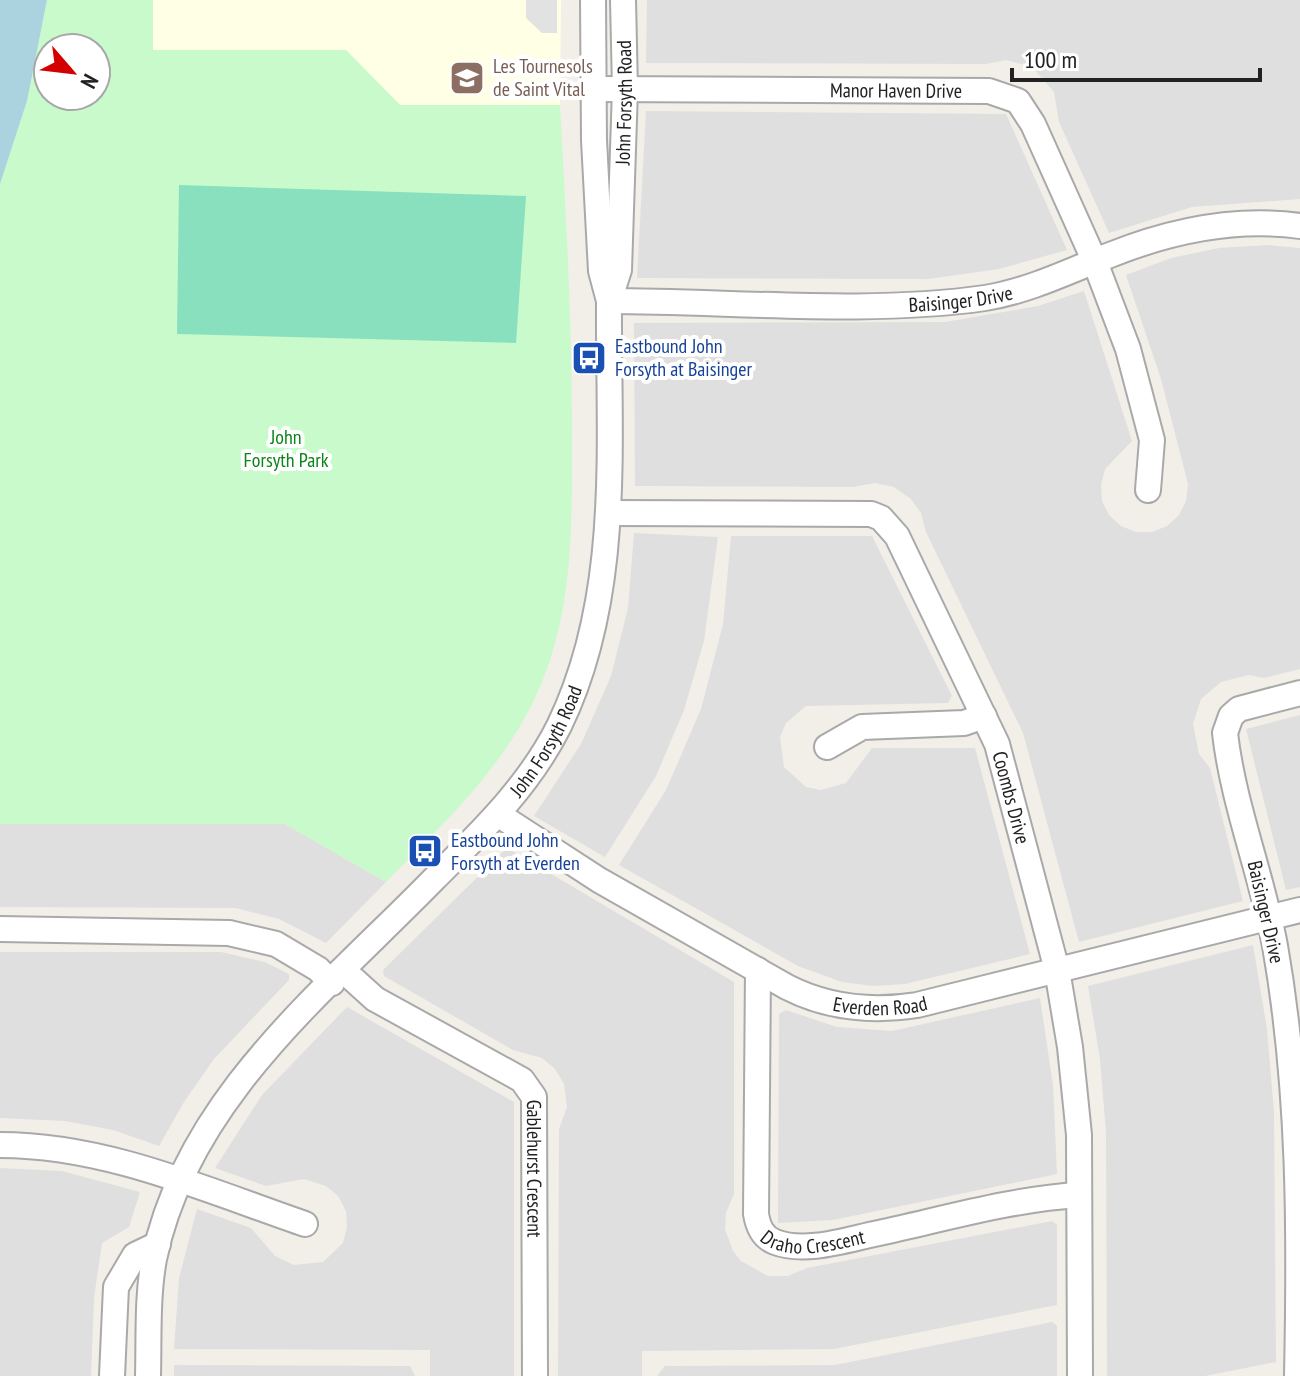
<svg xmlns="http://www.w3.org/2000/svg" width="1300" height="1376" font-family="'PT Sans Narrow',sans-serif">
<rect width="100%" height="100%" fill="#f2efe9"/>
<g fill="#e0dfdf">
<polygon points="647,0 1300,0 1300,199 1192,207 1109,233 1059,122 1054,92 1032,67 1006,60 986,64 646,63"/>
<polygon points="646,111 1006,114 1067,250 999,269 928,279 637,278"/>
<polygon points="1268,245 1300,248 1300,669 1264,678 1249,675 1221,682 1201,699 1193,724 1199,754 1210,768 1243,901 1079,942 1023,733 926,532 921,513 911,499 894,487 875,483 853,487 635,486 634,323 945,322 1038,306 1084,291 1132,441 1105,469 1101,485 1102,501 1109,515 1121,526 1136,532 1152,532 1167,526 1179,515 1186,501 1188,484 1161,379 1126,275 1171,258 1219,248"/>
<polygon points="634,533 718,537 704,641 684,710 656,776 605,857 534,816 581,744 611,676 628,608"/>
<polygon points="731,536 872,536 952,696 948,703 806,706 786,723 780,737 784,767 806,787 821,790 846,783 872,748 975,748 1030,954 905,984 873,986 842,982 798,966 619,865 666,790 701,709 723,624"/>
<polygon points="1300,715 1300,887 1286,890 1246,729"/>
<polygon points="0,824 285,824 386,882 326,943 279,919 235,908 0,907"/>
<polygon points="507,848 734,982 734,1194 726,1213 725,1229 733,1251 741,1261 768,1276 788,1276 807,1268 1052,1221 1057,1225 1057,1305 834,1349 642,1351 642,1376 558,1376 559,1129 567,1107 564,1084 555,1069 542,1058 513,1050 384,976 383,970"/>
<polygon points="1253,945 1267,1029 1274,1112 1276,1362 1205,1376 1107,1376 1106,1133 1100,1059 1088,986"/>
<polygon points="0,952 221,952 265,962 289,974 289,980 214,1059 184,1102 159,1146 113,1130 65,1121 0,1118"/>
<polygon points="1040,998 1053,1085 1057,1174 833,1220 778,1223 779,1014 786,1010 837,1027 892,1031"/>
<polygon points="347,1007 514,1102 514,1376 430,1376 430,1350 174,1349 179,1278 197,1209 251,1228 275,1256 294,1265 323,1262 343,1243 347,1227 346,1211 338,1196 326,1186 304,1179 266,1186 215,1168 262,1095"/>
<polygon points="0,1168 62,1171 140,1192 129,1227 102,1243 94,1298 91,1376 0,1376"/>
<polygon points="1052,1322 1057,1326 1057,1376 657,1376 665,1366 835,1365"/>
<polygon points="174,1365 410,1366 415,1376 174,1376"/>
</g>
<polygon fill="#ffffe5" points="153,0 561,0 560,105 400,105 346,50 153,50"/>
<path fill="#c8facc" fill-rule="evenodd" d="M47,0H153V50H346L400,105H560C566,214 572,323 572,432C572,532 575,631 523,721C488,783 436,831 386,882L285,824H0V184L27,101ZM48,48H96V96H48Z"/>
<polygon fill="#88e0be" points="179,185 526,196 516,343 177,334"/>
<polygon fill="#e2e2e2" points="526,0 557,0 557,33 542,33 526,18"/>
<polygon fill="#aad3df" points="0,0 47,0 27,101 0,184"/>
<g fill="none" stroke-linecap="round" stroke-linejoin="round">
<g stroke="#a9a9a9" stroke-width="28">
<g id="minor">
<path id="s1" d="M594,89L989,91L1018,101L1033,124L1095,262L1128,349L1152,440L1148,490"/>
<path id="s2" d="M609,301C729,301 867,315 985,298C1029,291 1069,271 1110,255C1170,231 1235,217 1300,226"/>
<path id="s3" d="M609,301L619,270L625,89L623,0"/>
<path id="s4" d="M608,513L871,514L881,518L897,536L997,744L1057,970L1070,1047L1079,1135L1080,1376"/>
<polyline points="827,747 862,727 964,723 984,716"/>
<path id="s5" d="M499,815L599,880L787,987C828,1008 872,1012 917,1005L1300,910"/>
<polyline points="0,929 229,933 276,944 318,969 332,983"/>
<path id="s6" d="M758,970L756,1214C758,1226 762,1237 775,1242C806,1254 848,1239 879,1233C944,1219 1012,1199 1079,1195"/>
<path id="s7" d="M344,971L375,999L522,1080L534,1097L535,1376"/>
<path d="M0,1145C106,1145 206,1190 305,1224"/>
<polyline points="112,1376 116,1287 135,1255 158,1244"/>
<path id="s8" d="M148,1376C149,1337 147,1297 154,1259C187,1098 326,990 435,878C482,831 529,786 559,726C623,595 608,442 609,301L601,271L594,140L593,0"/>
<path d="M1297,1376C1300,1232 1300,1088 1275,946C1262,875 1233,804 1225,733L1231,716L1239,709L1300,693"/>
</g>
</g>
<use href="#minor" stroke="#fff" stroke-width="24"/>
</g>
<defs>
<g id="school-square" transform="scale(1.8)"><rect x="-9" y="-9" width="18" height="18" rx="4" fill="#8d6e63" stroke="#fff"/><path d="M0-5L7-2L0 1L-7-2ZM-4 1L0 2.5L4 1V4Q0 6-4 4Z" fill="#fff"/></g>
<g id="bus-square" transform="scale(1.8)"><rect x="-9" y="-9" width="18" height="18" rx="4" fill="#1a4fb4" stroke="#fff"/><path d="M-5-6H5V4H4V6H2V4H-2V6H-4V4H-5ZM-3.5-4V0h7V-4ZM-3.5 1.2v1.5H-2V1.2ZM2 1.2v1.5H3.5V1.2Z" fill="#fff"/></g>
</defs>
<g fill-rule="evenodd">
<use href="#school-square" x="467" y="78"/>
<use href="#bus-square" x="589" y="358"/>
<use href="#bus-square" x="425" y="851"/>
</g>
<g text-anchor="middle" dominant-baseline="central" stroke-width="8" stroke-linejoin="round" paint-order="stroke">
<g font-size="20" fill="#785e54" stroke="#fff" text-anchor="start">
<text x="493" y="66">Les Tournesols<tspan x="493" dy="23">de Saint Vital</tspan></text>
</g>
<g font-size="20" fill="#222" stroke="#fff">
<text stroke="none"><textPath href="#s1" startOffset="302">Manor Haven Drive</textPath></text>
<text stroke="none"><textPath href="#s3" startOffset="200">John Forsyth Road</textPath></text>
<text stroke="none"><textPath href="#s2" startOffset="352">Baisinger Drive</textPath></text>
<text stroke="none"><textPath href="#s8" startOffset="776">John Forsyth Road</textPath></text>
<text stroke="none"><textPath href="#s4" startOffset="584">Coombs Drive</textPath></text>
<text transform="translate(1266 912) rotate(77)">Baisinger Drive</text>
<text stroke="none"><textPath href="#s5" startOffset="432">Everden Road</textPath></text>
<text stroke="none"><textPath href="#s7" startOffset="302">Gablehurst Crescent</textPath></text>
<text stroke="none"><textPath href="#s6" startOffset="318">Draho Crescent</textPath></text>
</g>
<g font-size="20" fill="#164399" stroke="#fff" text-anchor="start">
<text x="615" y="346">Eastbound John<tspan x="615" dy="23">Forsyth at Baisinger</tspan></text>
<text x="451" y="840">Eastbound John<tspan x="451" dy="23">Forsyth at Everden</tspan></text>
</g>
<g font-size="20" fill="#0c8416" stroke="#fff">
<text x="286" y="437">John<tspan x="286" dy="23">Forsyth Park</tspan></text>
</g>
</g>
<g transform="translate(72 72) rotate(118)"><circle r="38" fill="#ffffff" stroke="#a7a7a7" stroke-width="2"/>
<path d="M0-6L14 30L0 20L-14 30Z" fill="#d40000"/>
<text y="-12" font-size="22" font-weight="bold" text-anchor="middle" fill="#222222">N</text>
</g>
<path d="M1012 68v12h248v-12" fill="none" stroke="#222222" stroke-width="4"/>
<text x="1024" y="68" font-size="24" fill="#222222" stroke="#ffffff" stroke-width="6" paint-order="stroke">100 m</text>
</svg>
